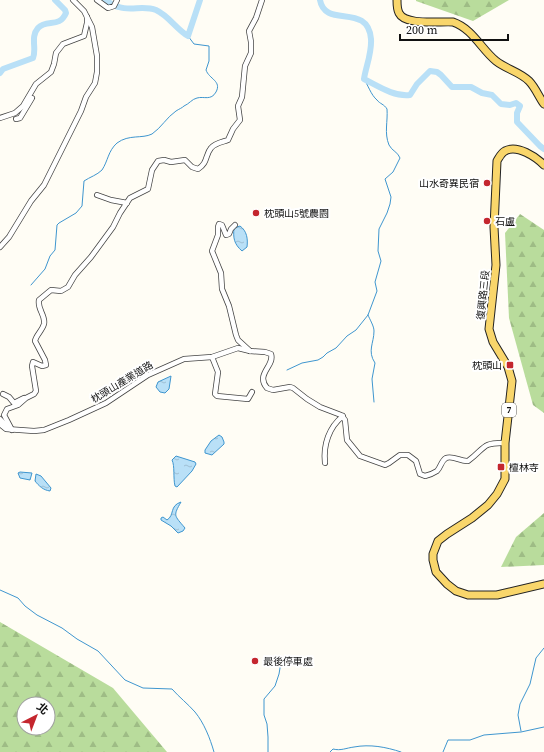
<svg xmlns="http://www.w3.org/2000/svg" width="544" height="752" font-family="'Source Serif 4','Noto Sans TC',serif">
<defs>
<pattern id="forest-firs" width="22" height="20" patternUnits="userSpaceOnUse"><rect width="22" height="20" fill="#b9dc9c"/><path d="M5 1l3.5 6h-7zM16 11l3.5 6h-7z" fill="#9ebc85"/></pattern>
<pattern id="water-ripples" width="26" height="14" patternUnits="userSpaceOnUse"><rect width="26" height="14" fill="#b9e0f7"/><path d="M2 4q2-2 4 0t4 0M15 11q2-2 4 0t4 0" fill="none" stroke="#9ebfd3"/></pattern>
</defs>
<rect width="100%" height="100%" fill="#fffdf5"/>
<g fill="url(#forest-firs)" fill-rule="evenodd">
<polygon points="416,0 509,0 473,21 416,1"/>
<polygon points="520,214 544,230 544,413 533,405 509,318 505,233"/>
<polygon points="544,513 544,565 501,567 516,537"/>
<path d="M0,622L113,688L167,752H0ZM24,704H48V728H24Z"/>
</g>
<g fill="url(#water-ripples)" stroke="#3f96cf">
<path d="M240,226C247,231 248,239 247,247L242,251C234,244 233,238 234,228Z"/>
<polygon points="171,376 169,389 165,393 160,392 156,387 158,382"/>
<polygon points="219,435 222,437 224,442 224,444 212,455 205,453 205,450 211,441"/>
<path d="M176,456L195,462L196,464L192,471L177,487L175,486C173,478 175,466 172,460Z"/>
<polygon points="20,472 32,473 30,480 20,478 18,473"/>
<path d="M36,474L41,476L51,488L50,491C43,490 39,486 35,481Z"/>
<path d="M181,502C173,516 174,515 185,528L183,531L178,533L171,526L161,520V518L163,517L167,520C175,515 169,506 181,502Z"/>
</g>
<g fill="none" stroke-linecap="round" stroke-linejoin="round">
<g stroke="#3f96cf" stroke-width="1">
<path d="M31,285L45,269L50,256L55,250L57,225L59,223L76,213L82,206L84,181C90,177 97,175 102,170C108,161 108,151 117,143C129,134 142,139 152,134C161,128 167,117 176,111C179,109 182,108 184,106C189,104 192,99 197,98C204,96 211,101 216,92C222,81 209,79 206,70L209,61V46L194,44L188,36"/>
<path d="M368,315C370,320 374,326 374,331C374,343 367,351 375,363L372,379L374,402"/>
<path d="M287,370L302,363L318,360L323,357L327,353L336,348L347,336L356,330L368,315L377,291L375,282L381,261L378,251L379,229L387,213L390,204L391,197L385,179L393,172L400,158C398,152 392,151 389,145C384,133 388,121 387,109C384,104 380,104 377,100C371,95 368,85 364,79"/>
<path d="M0,590L18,598L25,606L37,615L62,628L77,639L98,651L125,680L143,688L172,689C179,697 188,704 195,712C204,723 210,738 214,752"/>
<polyline points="521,731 518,715 520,704 530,684 536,658 544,648"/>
<polyline points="268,752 268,737 267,724 264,715 264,699 275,686 279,674 281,662 287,657 299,657"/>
<path d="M330,752L333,749C341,751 346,748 354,747C370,744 386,747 401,752"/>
<polyline points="443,752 448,740 470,740 484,735 521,732 544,727"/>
</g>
<g stroke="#b9e0f7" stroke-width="6">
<path d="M105,0C109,2 114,6 119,7C131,11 144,5 156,10C169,16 176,29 188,36L200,0"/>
<path d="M320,0C325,29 368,2 371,39C372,53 366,66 364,79C378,86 394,97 410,95L417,84L430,71L437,72L441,75L452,87H471L482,93L492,95L501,104L510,105L516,103L520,106L517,113V122L540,146L544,149"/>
<path d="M0,73L3,69L33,58C37,49 30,37 38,28C47,18 59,29 66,13L65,10L55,0"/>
</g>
<g stroke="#444" stroke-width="6">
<g id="minor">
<polyline points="97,0 108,8 114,6 117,0"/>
<polyline points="0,118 15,113 23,106 36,84 51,72 54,64 56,53 63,44 84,36 87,23 87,17"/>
<polyline points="16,119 20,118 32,98"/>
<polyline points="97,195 111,200 127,203"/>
<polyline points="235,225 231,229 229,234 226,235 222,225 219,224 218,227 218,235 212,251 221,273 222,289 229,306 236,335 238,340 250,351"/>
<polyline points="0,247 9,237 31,201 44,185 81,111 86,97 95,83 97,72 97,56 92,27 84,11 73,0"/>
<polyline points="212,357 218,372 215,394 217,396 248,399 252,392"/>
<polyline points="3,394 9,397 14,403 24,398"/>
<polyline points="0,419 10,429"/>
<path d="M0,424L6,429L34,431L44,430L69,420L106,403L148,375L184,359L212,357L238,348L250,351L265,352L271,354C275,366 255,374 267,388L273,390L290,387L293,388L307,399L320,407L341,415L345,420L347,440L360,456L385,465L389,463L400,455H408L416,461L420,474L425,476C429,475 434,473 437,471C441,467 441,461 446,458C453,455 461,462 468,461C485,449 481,442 505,443"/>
<path d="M12,430L4,415L7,409L18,405L26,398L34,394L36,391L32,366L33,362L42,366L46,365L45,360L35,341C36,335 42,331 44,324C46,316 37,309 39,300L51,290L61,291L68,287L75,275L91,257L113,227L120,213L130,198L148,189L152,170L158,161L164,160L171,162L185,160L192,167L198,169C208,163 205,155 211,148C215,143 223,142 228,140L233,129L240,120L238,106L242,97L245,66L251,53V42L249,31L256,18L262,0"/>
<path d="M325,463C323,445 329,427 343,416"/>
</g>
</g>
<g stroke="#222" stroke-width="9">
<g id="primary">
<path d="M397,0C397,4 397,9 399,13C405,26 440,21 453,22C473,29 481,49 496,61C506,69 520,72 529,81C535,87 539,97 544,104"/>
<path d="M544,165C536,157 517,144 505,151C501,153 499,158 497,161L494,227L496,265L489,329L493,342L508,367L512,381L505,443V479L497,494L488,505L472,518L447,534L438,541L433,554V560L436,572L447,584L456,591L468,595H497L544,584"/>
</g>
</g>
<use href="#minor" stroke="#fff" stroke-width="4.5"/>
<use href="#primary" stroke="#f9d66b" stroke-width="7"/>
</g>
<g fill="#c4262e" stroke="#fff" stroke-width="1.5">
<circle cx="487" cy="183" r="4"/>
<circle cx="256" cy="213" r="4"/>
<circle cx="487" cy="221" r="4"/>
<rect x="506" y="361" width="8" height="8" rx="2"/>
<rect x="497" y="463" width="8" height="8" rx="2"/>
<circle cx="255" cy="661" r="4"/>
</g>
<g text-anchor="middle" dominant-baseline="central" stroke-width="4" stroke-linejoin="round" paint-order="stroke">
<rect fill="#fff" stroke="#585858" stroke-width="1" x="502" y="403" width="14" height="14" rx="3"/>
<g font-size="9" font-weight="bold" fill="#111">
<text x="509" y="410">7</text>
</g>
<g font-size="10" fill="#111" stroke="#fff" text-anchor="start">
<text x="479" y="183" text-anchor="end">山水奇異民宿</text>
<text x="264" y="213">枕頭山5號農園</text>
<text x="495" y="221">石盧</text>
<text x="502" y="365" text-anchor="end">枕頭山</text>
<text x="509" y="467">檀林寺</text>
<text x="263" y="661">最後停車處</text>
</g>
<g font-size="10" fill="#111" stroke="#fff">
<text transform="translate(483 295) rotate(-84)">復興路三段</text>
<text transform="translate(122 382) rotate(-31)">枕頭山產業道路</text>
</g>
</g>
<g transform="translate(36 716) rotate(42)"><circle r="19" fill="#ffffff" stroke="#a0a0a0"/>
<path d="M0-3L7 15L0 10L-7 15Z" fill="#c4262e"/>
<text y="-6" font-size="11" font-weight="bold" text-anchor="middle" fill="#111111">北</text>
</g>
<path d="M400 34v6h108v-6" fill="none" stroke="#111111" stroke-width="2"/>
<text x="406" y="34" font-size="12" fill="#111111" stroke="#ffffff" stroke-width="3" paint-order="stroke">200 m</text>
</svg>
